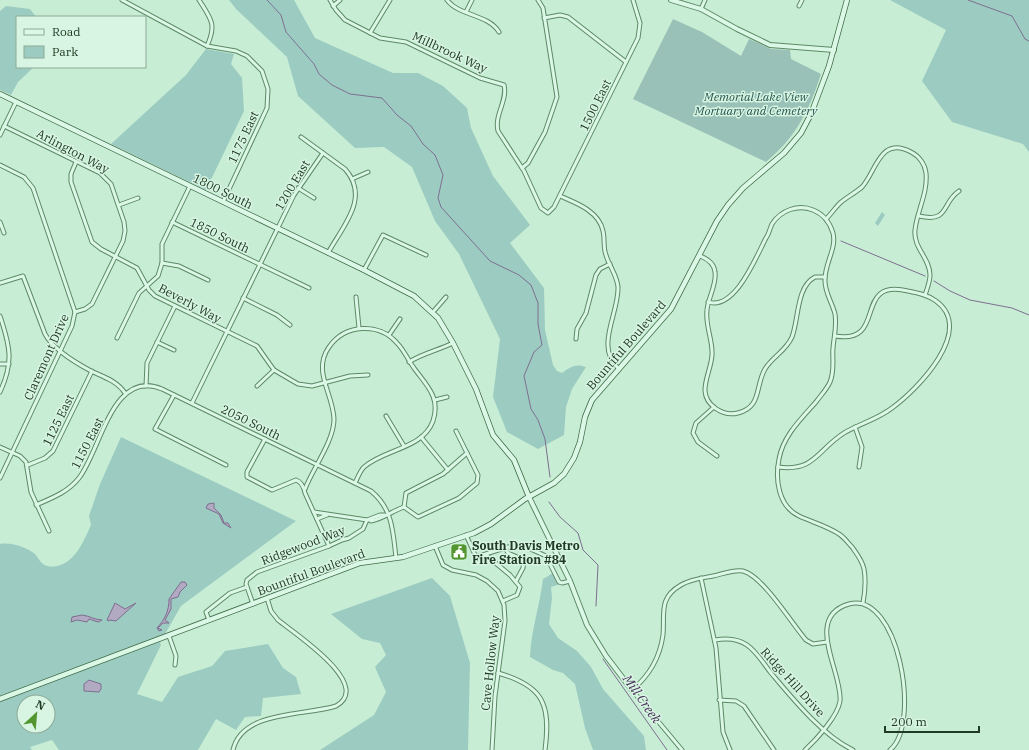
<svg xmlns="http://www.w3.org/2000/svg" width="1029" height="750" font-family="'IBM Plex Serif',serif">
<rect width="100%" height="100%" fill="#c8edd5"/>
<g fill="#9cccc1" fill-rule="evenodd">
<path d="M229,0H294L315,38L393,73H418L443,86L467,108L471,128L493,176L530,225L510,243L544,288L545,330L553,365L557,371L562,373C570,367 576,363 586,367L572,389L566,407L564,435L538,449L507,432L493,397L500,339L459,254L435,221L412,167L384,147L355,148L298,96L287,57L236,9Z"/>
<polygon points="890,0 1029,0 1029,152 1023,144 952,122 922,81 946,30"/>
<polygon points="6,6 30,9 36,17 17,17 17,67 34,67 18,82 11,95 0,90 0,11"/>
<polygon points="206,49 234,54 231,64 242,78 244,111 206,190 111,144 186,75"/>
<polygon points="882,212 885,215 878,226 875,223"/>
<path d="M121,437L296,521L181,606L160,643L161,645L137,694L162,702L178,677L212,666L225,651L268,644L283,668L296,677L301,694L263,698L261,716L245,717L236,730L216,719L198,750H59L52,740L30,747L32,750H0V544C11,542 26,547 35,554C38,557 39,561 43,564C47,567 52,567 57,566C76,562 84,540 91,525L89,516L100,484ZM24,702H48V726H24Z"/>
<path d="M553,573L561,584L551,587L552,598L549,624L558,638L577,651L591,667L603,689L644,736L646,750H593L585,728L575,684L563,673L553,670L530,657C531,630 540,605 543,579Z"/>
<polygon points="432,578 450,596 470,663 468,750 320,750 374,715 386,692 375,667 386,655 380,643 362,639 331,614"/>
</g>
<path fill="#9ac1b8" d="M673,19L702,32L741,56L749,39L771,49L790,50L791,59L821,74C809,111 796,137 766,162L633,99Z"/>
<g fill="#b2a9c2" stroke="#7d6f90">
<polygon points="214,503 214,508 221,515 224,523 228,523 231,528 223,523 219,514 206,508 208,504"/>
<path d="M181,582H185L187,585L180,592L178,597L171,599V609L165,620L169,623H163L158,628L162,630L159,631L157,628C165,619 169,611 169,599Z"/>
<polygon points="115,603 125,609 136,603 116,621 110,620 108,621 107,620"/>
<path d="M82,615C90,616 95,620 102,620L98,622L89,619L87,622L77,620L71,622L72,617Z"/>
<polygon points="89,680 101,684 101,689 99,692 84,691 84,684"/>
</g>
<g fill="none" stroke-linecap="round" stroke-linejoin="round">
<g stroke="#7d6f90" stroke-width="1">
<polyline points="267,0 281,15 286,32 314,64 319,74 332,85 350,94 382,98 397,115 411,126 423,144 435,155 443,175 438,198 441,207 490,261 519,275 531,285 538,303 538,324 542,345 534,352 524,376 531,409 538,420 545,439 550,477"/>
<polyline points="968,0 1012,16 1025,39 1029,41"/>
<polyline points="841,241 925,276"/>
<polyline points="934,281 950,291 970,300 1012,308 1029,315"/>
<polyline points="549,502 560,517 578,533 583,550 598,565 596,606"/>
<polyline points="603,659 667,750"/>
</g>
<g stroke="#5d8966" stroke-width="5">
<g id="minor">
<polyline points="122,0 207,46 236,51 247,56 262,71 268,89 267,108 223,202"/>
<path d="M199,0C211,19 217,24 207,46"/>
<path d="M330,0L336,10L345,20L380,38L406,42L480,78L504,85C508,100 494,115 498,131L524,171L541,208L548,213L554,207L638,38L640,23L633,0"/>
<path d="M447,0C459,16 488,14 499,32"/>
<polyline points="333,6 340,0"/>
<polyline points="799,6 802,0"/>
<polyline points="701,9 705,0"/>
<polyline points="466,12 472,0"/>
<polyline points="544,18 560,15 568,17 626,62"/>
<polyline points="370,33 390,0"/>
<polyline points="4,126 100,173 111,184 124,222 125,231 123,241 92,304 85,309 75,312"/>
<polyline points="0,135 16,102"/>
<path d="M301,137L345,169C371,198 342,227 328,253"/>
<polyline points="76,162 71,174 71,182 92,242 101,249 137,268 149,290 155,296 257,346 274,370 298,384 312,386 350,376 368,375"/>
<polyline points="0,165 24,177 33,188 75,312 72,326 0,478"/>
<polyline points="522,168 528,163 545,132 557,97 543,8 538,0"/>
<polyline points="352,179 368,172"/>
<polyline points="298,188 314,198"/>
<path d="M560,196C576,203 599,211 603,231C605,239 603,248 606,255C609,266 617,275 618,287C619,314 594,347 619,369"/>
<polyline points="119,205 138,198"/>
<path d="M919,216C950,223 941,203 959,191"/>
<path d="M826,219C831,214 835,208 840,203C847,197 855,193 862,187C876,172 880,135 911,152C919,156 925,164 926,173C928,193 917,211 915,230C913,248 930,258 930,275C930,282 927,289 925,295"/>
<polyline points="0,222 4,233"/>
<polyline points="172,222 309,288"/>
<path d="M700,256C708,259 714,263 715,272C717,284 708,298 707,310C705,326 713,340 712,355C711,374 695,393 715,408C722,413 730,415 738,413C762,407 755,386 765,369C772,357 786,351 792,337C799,319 796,287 815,277H825"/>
<polyline points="162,263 179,266 208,280"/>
<polyline points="364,270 383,235 426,255"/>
<path d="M0,283L23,276L45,334C53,349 76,363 91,371C104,377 117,381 125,393"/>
<polyline points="356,297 359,328"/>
<polyline points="243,298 277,315 290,325"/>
<path d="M708,302C735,311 756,257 766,238C769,234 770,228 772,224C781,210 798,204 813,210C823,214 830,223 833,233C837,249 824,264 825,281C825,293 832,302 835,314C837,326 834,336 833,348C832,359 835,370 830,382C827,389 821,395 816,402C801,419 783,436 779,459C775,479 778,506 799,516C812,522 827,526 839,534C844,537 848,543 852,547C857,554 862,560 864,569C866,580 865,592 863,603"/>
<polyline points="433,312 446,297"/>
<path d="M0,316C10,346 14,362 0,392"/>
<polyline points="389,335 400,319"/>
<polyline points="117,338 139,293 158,276 162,263 162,244 190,186"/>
<polyline points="576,339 577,329 586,313 596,275 600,269 610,264"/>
<polyline points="157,342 174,350"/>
<path d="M409,362C423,353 439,350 453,343"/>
<polyline points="0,364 9,364"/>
<polyline points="146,386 147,363 175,306"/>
<polyline points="257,386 274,370"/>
<polyline points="174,395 155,429 226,465"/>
<polyline points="435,400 447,397"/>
<polyline points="192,403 294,195 323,153"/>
<polyline points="714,407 696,423 693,433 698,442 717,456"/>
<polyline points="386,416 404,446"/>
<polyline points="855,427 862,447 859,467"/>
<polyline points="421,437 448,470"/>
<path d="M265,439L247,472V477L272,490L296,480C302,482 304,488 305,493L329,546"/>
<polyline points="0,447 20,456 26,462 31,492 49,531"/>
<polyline points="28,465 45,458 53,451 92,371"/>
<path d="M778,467C815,472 817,450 844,433C859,424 878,419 892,408C917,390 976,330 936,301C928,295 918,293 908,291C851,278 889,345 835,336"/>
<path d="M305,489C313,468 334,441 334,419C333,393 312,371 329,347C345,324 379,322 397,343C404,350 408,360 414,368C426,385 441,397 433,421C423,449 384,449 364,467C360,471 358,477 355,483"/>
<path d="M36,505C52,498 68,492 79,478C101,450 112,368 162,389L371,491C393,509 393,532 396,558"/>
<polyline points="404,507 418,517 459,498 477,483 478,475 456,431"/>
<polyline points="404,507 406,493 443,474 467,453"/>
<polyline points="314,512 367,520"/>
<polyline points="317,519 327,515"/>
<path d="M369,520L371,521C383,519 392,511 404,507"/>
<polyline points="466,535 476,557 508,547 526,547 546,556 559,582 562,583 570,581"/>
<polyline points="435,546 443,565 452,570 476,575 487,581 498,591 504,605 505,621 495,696 492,750"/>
<polyline points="505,548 508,553 524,560 523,568 516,581"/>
<polyline points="486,555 510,575 520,587 517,595 503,601"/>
<polyline points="701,578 716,648 723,732 730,750"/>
<polyline points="253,604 246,584 247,580 257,572 329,546 342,540 349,538 363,529 367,520 380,515 385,515"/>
<polyline points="209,620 206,612 230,593 247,587"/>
<polyline points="169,636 176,656 175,665"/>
<path d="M715,640C726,638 737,638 747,645C757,652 764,664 771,673C793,699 822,735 853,750"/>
<path d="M498,673C544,686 551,705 545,750"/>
<polyline points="719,700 736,701 744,706 774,750"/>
<path d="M233,750C242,710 305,716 336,706C374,685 294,633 278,620L271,611L267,598"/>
<path d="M682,750L632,690C649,676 660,657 663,635C665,614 658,598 681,585C691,579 703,578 713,576C723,574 734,569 743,571C763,576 792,624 806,640L813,644L827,642"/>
<path d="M805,750C816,740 838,716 840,701C843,673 803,617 849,604C898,590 922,724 890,750"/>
</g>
</g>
<g stroke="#5d8966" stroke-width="6">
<g id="tertiary">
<polyline points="671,0 701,9 737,29 770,45 834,50"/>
<polyline points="529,497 570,581 587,625 606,656 632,690"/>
</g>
</g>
<g stroke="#406b47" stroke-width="6">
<g id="secondary">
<polyline points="0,94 364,270 414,296 438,318 453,343 476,389 493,435 514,460 529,497"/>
<polyline points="0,699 360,563 403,557 474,533 491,524 525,499 554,483 564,474 574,458 580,442 585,417 592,400 671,309 717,221 728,205 743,188 784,153 801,133 811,114 829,66 847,0"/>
</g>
</g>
<use href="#minor" stroke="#dbf8e6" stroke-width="3"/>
<use href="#tertiary" stroke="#dbf8e6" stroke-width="4"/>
<use href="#secondary" stroke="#dbf8e6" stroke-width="4.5"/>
</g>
<defs>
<g id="civic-square" transform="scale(0.9)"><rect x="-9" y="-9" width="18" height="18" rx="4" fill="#53962f" stroke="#d7f5e2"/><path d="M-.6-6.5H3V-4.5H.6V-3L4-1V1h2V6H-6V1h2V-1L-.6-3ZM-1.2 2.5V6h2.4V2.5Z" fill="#fff"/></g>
</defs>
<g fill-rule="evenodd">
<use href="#civic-square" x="459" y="552"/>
</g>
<g text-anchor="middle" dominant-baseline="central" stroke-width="3" stroke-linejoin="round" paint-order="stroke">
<g font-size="12" fill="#203a24" stroke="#d7f5e2">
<text transform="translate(450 52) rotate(25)">Millbrook Way</text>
<text transform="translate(595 105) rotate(-64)">1500 East</text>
<text transform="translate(243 137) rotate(-65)">1175 East</text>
<text transform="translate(73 151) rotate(28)">Arlington Way</text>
<text transform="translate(292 185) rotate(-59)">1200 East</text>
<text transform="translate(223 191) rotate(26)">1800 South</text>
<text transform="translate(220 235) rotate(26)">1850 South</text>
<text transform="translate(190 303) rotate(28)">Beverly Way</text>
<text transform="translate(626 345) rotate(-49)">Bountiful Boulevard</text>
<text transform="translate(46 357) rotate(-66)">Claremont Drive</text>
<text transform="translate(58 420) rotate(-64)">1125 East</text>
<text transform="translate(251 422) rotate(26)">2050 South</text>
<text transform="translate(87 443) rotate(-63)">1150 East</text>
<text transform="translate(303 545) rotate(-21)">Ridgewood Way</text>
<text transform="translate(311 572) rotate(-20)">Bountiful Boulevard</text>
<text transform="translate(490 663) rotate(-84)">Cave Hollow Way</text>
<text transform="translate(793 682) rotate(48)">Ridge Hill Drive</text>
</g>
<g font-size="12" font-style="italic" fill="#285651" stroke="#d7f5e2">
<text x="756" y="96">Memorial Lake View<tspan x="756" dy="14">Mortuary and Cemetery</tspan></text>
</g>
<g font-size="12" font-weight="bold" fill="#203a24" stroke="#d7f5e2" text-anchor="start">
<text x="472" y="545">South Davis Metro<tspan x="472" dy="14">Fire Station #84</tspan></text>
</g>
<g font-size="13" font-style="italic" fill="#483059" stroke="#d7f5e2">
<text transform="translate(642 699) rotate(55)">Mill Creek</text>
</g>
</g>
<rect x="16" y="16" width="130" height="52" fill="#d7f5e2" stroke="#8eaa96"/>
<rect x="24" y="29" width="20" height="6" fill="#dbf8e6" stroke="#8eaa96"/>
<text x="52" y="36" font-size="12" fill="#203a24">Road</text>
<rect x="24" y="46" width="20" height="12" fill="#9cccc1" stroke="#8eaa96"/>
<text x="52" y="56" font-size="12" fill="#203a24">Park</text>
<g transform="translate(36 714) rotate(26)"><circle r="19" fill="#d7f5e2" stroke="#8eaa96"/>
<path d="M0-3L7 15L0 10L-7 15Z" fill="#53962f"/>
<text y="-6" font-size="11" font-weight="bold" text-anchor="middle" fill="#203a24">N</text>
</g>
<path d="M885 726v6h94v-6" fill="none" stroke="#203a24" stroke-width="2"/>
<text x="891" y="726" font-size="12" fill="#203a24" stroke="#d7f5e2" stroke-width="3" paint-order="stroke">200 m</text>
</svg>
